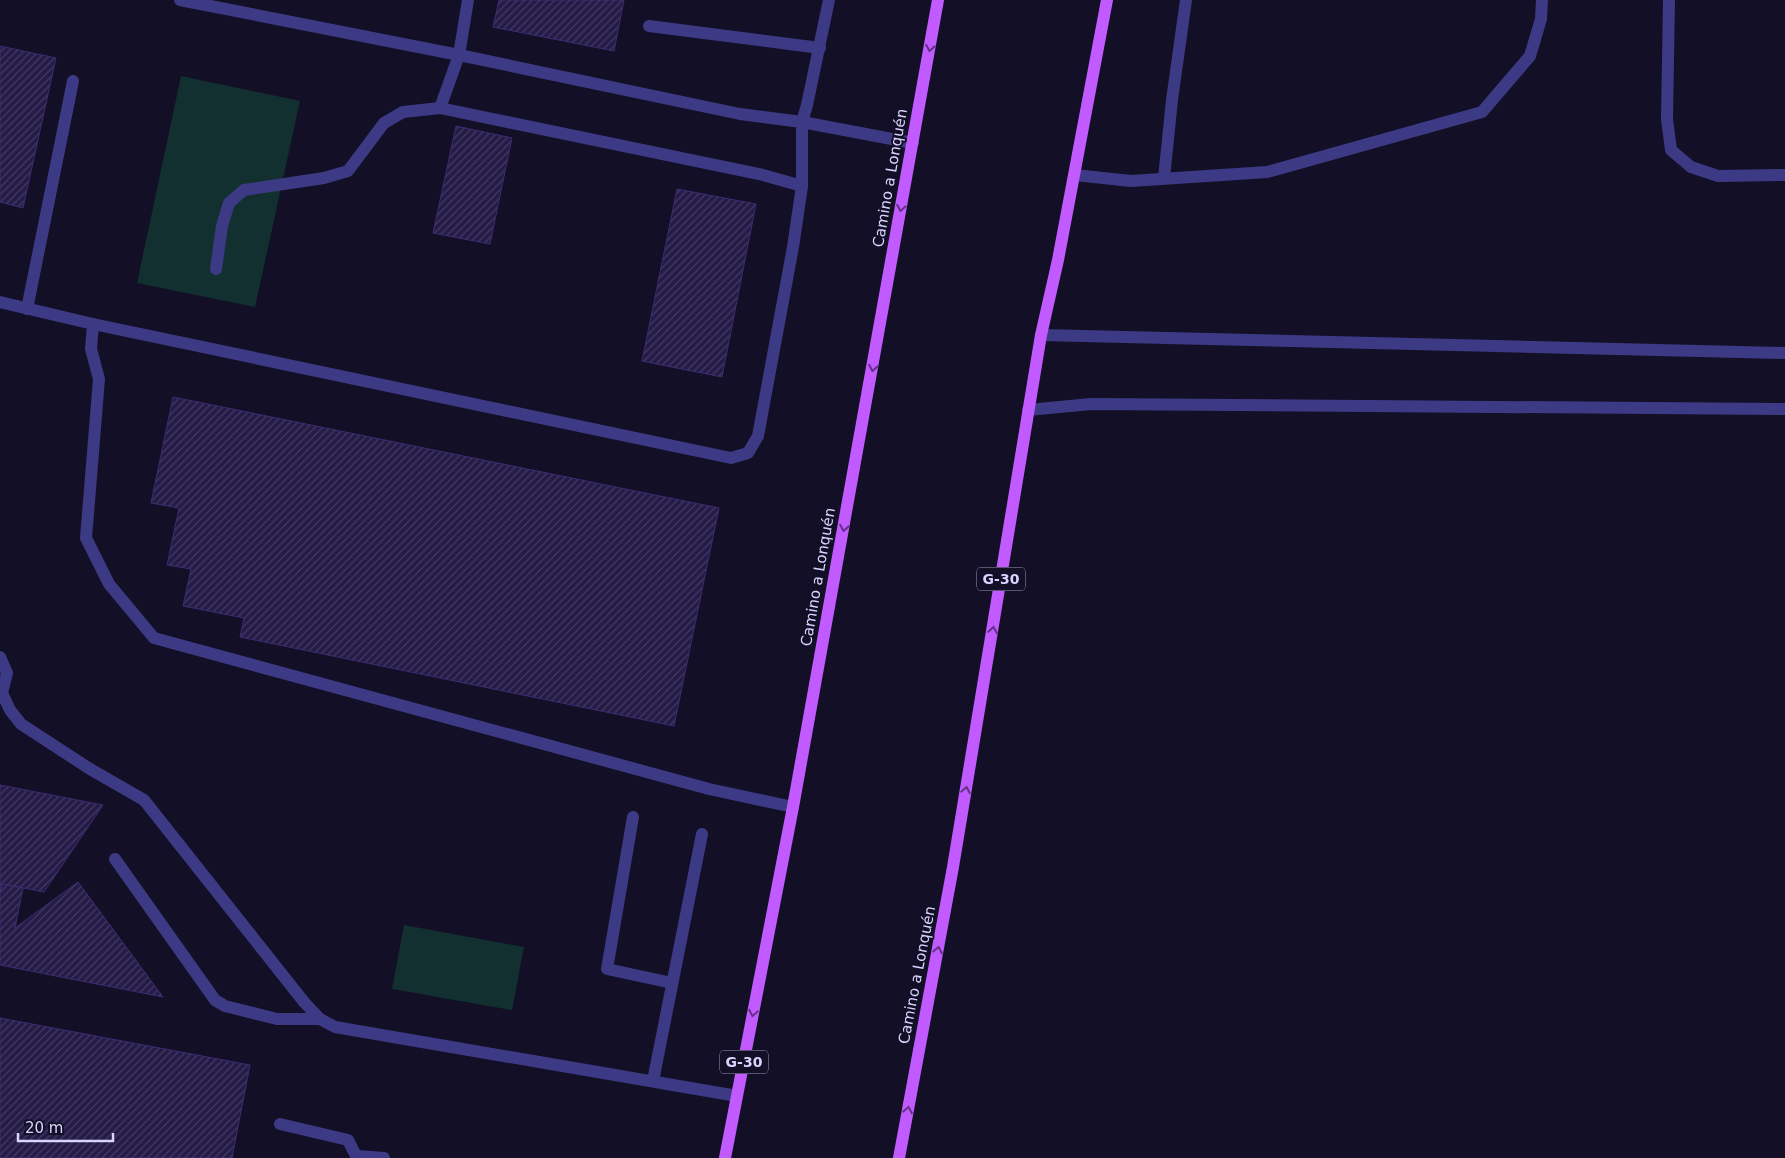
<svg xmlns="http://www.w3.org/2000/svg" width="1785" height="1158" font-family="'DejaVu Sans',sans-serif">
<defs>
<pattern id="building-hatch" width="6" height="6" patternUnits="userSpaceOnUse" patternTransform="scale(1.25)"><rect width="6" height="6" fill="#241b47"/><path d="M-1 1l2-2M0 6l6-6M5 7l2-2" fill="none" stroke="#433b63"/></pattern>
</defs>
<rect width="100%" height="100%" fill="#130f26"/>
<g fill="#12302f">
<polygon points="181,76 300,101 255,307 137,283"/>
<polygon points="404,925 524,947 512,1010 392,989"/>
</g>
<g fill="url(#building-hatch)" stroke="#3b2d73">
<polygon points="499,0 624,0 614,51 493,27"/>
<polygon points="0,46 56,58 23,208 0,202"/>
<polygon points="456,126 512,138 490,244 433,233"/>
<polygon points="677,189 756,204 722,377 642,361"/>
<polygon points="173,397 719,508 674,726 240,637 244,618 183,606 191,569 167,565 179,508 151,503"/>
<polygon points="0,785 103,805 44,892 2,884 0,894"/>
<polygon points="78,882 163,997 0,965 0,894 2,884 23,888 15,928"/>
<polygon points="0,1018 250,1065 232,1158 0,1158"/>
</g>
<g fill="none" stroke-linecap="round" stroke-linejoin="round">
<g stroke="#3d3a85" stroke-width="12">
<polyline points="180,0 459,55 740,114 802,122 913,143"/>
<polyline points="1669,0 1667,119 1671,150 1691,167 1718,176 1785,175"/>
<polyline points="649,26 820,48"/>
<polyline points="440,108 459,55 468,0"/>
<polyline points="1075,175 1131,181 1267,172 1482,112 1530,56 1541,19 1542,0"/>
<polyline points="1164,178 1172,100 1186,0"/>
<polyline points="802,186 802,122 807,105 829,0"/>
<polyline points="0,302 93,324 91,349 99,379 86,538 109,584 154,638 709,789 793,807"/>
<polyline points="27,309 73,81"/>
<polyline points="93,324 731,458 748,453 758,436 793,247 802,186 763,175 440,108 403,112 384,123 348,171 324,178 244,190 229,203 222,226 216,269"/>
<polyline points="1041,335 1785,353"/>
<polyline points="1028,410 1091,404 1785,409"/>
<polyline points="0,657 7,673 2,693 10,710 21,724 90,769 144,800 304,1002 320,1019 335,1027 737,1096"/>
<polyline points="633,817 607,969 672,983"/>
<polyline points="115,859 215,1000 225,1006 277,1019 320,1019"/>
<polyline points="653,1081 702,834"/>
<polyline points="280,1124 348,1140 357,1158"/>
<polyline points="357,1156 384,1158"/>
</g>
<g stroke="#c25bff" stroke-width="12">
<polyline points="725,1158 793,807 938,0"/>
<polyline points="899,1158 953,867 1041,335 1058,260 1107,0"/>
</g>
</g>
<defs><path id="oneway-chevron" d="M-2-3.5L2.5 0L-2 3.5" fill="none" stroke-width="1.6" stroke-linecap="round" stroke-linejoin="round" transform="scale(1.25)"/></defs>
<g stroke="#623188">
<use href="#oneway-chevron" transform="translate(930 48) rotate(100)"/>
<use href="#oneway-chevron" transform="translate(901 208) rotate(100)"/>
<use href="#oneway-chevron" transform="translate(873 368) rotate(100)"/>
<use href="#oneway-chevron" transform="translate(844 528) rotate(100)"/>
<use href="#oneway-chevron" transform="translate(993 630) rotate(-81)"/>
<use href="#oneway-chevron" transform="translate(966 790) rotate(-80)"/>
<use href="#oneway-chevron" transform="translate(938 950) rotate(-79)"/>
<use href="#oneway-chevron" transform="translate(753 1013) rotate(101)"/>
<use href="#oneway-chevron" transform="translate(908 1110) rotate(-79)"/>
</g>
<g text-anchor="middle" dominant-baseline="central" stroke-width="4" stroke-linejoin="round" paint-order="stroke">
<g fill="#130f26" stroke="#9e99be" stroke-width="1">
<rect x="977" y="567.5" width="48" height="23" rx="4"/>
<rect x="720" y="1050.5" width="48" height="23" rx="4"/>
</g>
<g font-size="14" font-weight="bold" fill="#d9d4ff">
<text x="1001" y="579">G-30</text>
<text x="744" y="1062">G-30</text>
</g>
<g font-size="15" fill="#d9d4ff" stroke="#130f26">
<text transform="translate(890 178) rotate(-80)">Camino a Lonquén</text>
<text transform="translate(818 577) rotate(-80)">Camino a Lonquén</text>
<text transform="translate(917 975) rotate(-79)">Camino a Lonquén</text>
</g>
</g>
<path d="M18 1133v8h95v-8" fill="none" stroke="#d9d4ff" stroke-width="2.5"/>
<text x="25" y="1133" font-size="15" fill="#d9d4ff" stroke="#130f26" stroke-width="4" paint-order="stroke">20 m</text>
</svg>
